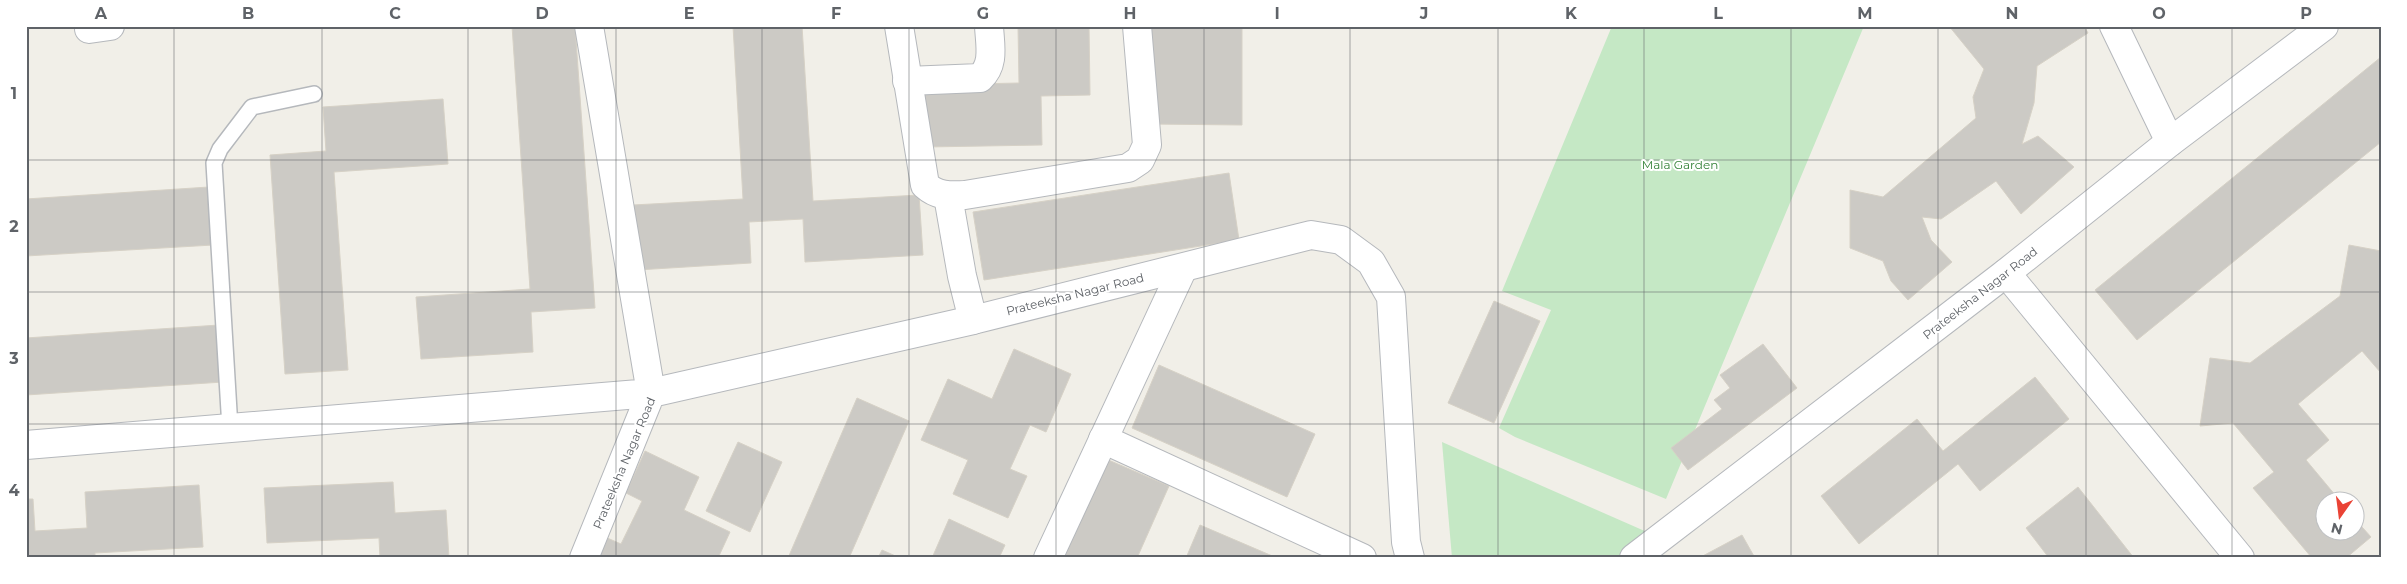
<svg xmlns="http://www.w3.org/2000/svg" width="2407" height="584" font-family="Montserrat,sans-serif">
<rect width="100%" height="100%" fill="#f1efe8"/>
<g fill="#c5e8c5">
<polygon points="1612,26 1864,26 1666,499 1515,437 1499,428 1551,310 1502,291"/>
<polygon points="1442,442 1672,543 1651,558 1452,558"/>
</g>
<g fill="#cccac5" stroke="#d6d1c6">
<polygon points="512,26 575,26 595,308 531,312 533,352 421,359 416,297 530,289"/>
<polygon points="733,26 802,26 813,201 919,195 923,255 805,262 803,219 749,222 751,263 637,270 633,205 743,199"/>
<polygon points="1018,26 1089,26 1090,95 1041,96 1042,145 926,147 924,85 1019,83"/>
<polygon points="1150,26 1242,26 1242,125 1150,124"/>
<polygon points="1949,26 2084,26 2088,33 2037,66 2034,103 2022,144 2038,136 2074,167 2021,214 1996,181 1941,219 1922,217 1931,240 1952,262 1908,300 1891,281 1883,261 1850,248 1850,190 1883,197 1976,118 1973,97 1984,69"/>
<polygon points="2381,57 2381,142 2137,340 2095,290"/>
<polygon points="443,99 448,164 334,172 348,370 285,374 270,155 326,151 323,107"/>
<polygon points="1229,173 1239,240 984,280 973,212"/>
<polygon points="209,187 213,245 26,256 26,199"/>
<polygon points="2349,245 2381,251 2381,373 2362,351 2298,404 2329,440 2306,460 2341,502 2324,502 2324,532 2354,532 2354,518 2371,537 2346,558 2312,558 2253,488 2274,472 2233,423 2200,426 2210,358 2250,363 2340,296"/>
<polygon points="1494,301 1540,321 1494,423 1448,403"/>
<polygon points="219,325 223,382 26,395 26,338"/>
<polygon points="1763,344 1797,388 1688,470 1671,448 1722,409 1714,400 1730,388 1720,375"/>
<polygon points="1014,349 1071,374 1046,432 1030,425 1010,469 1027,476 1008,518 953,494 968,460 921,440 948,379 992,399"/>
<polygon points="1159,365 1315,434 1287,497 1132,428"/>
<polygon points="2035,377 2069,419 1980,491 1958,464 1859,544 1821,496 1917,419 1943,451"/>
<polygon points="857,398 909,421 849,558 788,558"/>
<polygon points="738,442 782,462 750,532 706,511"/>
<polygon points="645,451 699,477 684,510 730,532 718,558 595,558 605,537 621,544 642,501 626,493"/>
<polygon points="1106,459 1169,486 1137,558 1062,558"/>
<polygon points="393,482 395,513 446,510 449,558 380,558 379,538 267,543 264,488"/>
<polygon points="199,485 203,547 95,553 95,558 28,558 26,556 26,499 33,499 35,531 87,528 85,492"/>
<polygon points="2078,487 2134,558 2049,558 2026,528"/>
<polygon points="949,519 1005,545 999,558 932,558"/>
<polygon points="1200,525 1277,558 1186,558"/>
<polygon points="1742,535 1755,558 1699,558"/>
<polygon points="882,550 900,558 878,558"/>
</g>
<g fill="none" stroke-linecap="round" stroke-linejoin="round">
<g stroke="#b5b8bc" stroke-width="18">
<polyline id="service" points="230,428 214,163 220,149 252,107 314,94"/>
</g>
<g stroke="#b5b8bc" stroke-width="30">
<g id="minor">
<path d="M899,26L925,185C937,196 949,196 965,195L1128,168L1140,160L1147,145L1137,26"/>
<polyline points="2114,26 2170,142"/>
<polyline points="89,29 110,26"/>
<path d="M907,81L980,78C995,64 990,46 989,26"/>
<polyline points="948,196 962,276 973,320"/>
<polyline points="2006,273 2240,558"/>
<polyline points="1103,439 1362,558"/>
<polyline points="26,445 651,393 589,26"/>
<polyline points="1048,558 1183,268"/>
</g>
</g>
<g stroke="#b5b8bc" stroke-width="30">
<g id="tertiary">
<polyline points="584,558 651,393 973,320 1311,235 1341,240 1371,262 1391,297 1406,542 1410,558"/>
<polyline points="1634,558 2006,273 2170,142 2324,26"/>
</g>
</g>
<use href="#service" stroke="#fff" stroke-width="15"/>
<use href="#minor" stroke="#fff" stroke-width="28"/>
<use href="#tertiary" stroke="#fff" stroke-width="28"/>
</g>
<path fill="none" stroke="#5f6368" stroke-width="1" stroke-opacity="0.55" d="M174,26V558M322,26V558M468,26V558M616,26V558M762,26V558M909,26V558M1056,26V558M1204,26V558M1350,26V558M1498,26V558M1644,26V558M1791,26V558M1938,26V558M2086,26V558M2232,26V558M26,160H2381M26,292H2381M26,424H2381"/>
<g text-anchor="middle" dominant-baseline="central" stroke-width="4" stroke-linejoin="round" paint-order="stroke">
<g font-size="12" fill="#348238" stroke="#fff">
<text x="1680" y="164">Mala Garden</text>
</g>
<g font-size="12" fill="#5f6368" stroke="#fff">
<text transform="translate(1980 293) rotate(-38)">Prateeksha Nagar Road</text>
<text transform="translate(1075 294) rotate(-14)">Prateeksha Nagar Road</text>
<text transform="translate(624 463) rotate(-67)">Prateeksha Nagar Road</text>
</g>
</g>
<rect width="2407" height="584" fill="none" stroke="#ffffff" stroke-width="55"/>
<g transform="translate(2340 516) rotate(194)"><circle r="24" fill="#ffffff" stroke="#bfc1c3"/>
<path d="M0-4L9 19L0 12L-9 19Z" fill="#ea4335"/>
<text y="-8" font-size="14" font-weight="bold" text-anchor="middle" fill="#5f6368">N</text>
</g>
<rect x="28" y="28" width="2352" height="528" fill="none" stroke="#5f6368" stroke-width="2"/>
<g font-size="16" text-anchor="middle" font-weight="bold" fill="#5f6368">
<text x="101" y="19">A</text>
<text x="248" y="19">B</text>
<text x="395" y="19">C</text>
<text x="542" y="19">D</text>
<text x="689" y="19">E</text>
<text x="836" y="19">F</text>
<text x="983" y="19">G</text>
<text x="1130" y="19">H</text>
<text x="1277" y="19">I</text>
<text x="1424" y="19">J</text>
<text x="1571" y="19">K</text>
<text x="1718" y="19">L</text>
<text x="1865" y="19">M</text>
<text x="2012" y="19">N</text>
<text x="2159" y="19">O</text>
<text x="2306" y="19">P</text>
<text x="14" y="99">1</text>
<text x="14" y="232">2</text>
<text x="14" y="364">3</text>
<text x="14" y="496">4</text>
</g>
</svg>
